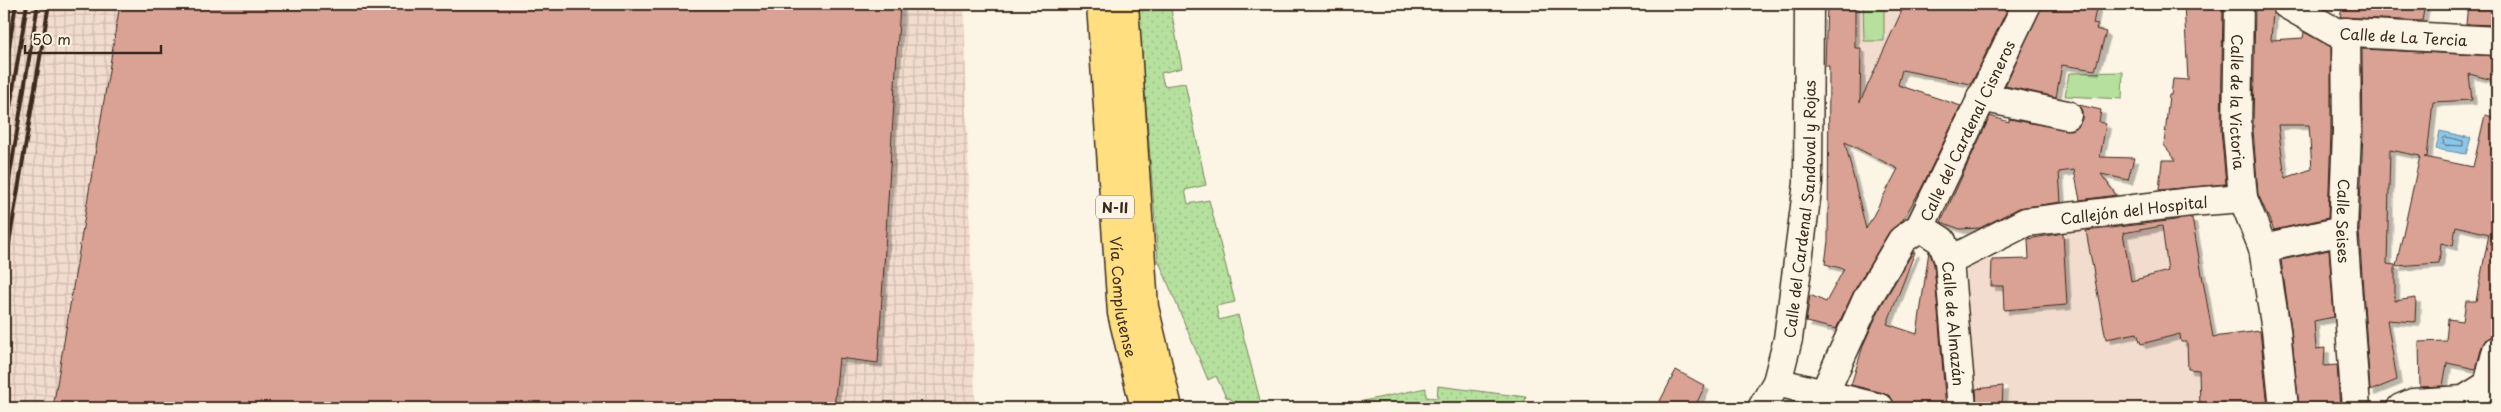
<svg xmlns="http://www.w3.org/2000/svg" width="2501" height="412" font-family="'Playpen Sans',sans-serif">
<defs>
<pattern id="industrial-grid" width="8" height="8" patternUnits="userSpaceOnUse" patternTransform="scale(1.25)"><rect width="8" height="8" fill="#f2dccd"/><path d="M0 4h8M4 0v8" fill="none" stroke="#d0bdb0"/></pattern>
<pattern id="grass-dots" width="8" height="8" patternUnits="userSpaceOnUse" patternTransform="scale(1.25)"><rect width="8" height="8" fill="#b5e09d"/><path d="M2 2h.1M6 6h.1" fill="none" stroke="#9dc087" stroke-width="1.8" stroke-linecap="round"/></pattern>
<pattern id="water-ripples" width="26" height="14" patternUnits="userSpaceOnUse" patternTransform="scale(1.25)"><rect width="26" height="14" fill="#8bc7eb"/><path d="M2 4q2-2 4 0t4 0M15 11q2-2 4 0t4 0" fill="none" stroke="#79abc9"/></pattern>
<filter id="shadow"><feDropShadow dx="4.5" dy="4.5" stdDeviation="0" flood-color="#0004"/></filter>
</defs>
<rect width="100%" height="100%" fill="#fcf5e5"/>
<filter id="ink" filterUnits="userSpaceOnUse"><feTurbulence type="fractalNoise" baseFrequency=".02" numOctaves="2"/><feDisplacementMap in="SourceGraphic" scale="10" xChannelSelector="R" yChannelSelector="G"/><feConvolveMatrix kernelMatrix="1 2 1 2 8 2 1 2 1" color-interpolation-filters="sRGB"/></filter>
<g filter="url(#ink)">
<g fill="#f2dccd">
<polygon points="1827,4 1943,4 1930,31 1919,26 1886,103 1829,140 1829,66 1825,66"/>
<polygon points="2191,208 2213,337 2264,330 2273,408 2008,408 2007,386 1969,390 1966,295 1967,269 1974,260 2029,259 2027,226"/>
</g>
<polygon fill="url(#industrial-grid)" points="4,4 964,4 975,408 4,408"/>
<g fill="url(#grass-dots)" stroke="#78855e">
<polygon points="1138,4 1170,4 1182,68 1161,73 1164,86 1185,83 1206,185 1185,190 1188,204 1209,200 1235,302 1216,306 1219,320 1238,315 1262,408 1250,408 1226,397 1216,376 1208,380 1158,259"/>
<polygon points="1438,386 1526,397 1524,404 1539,408 1355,408 1354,403 1426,388 1426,397 1437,398"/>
</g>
<g fill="#b5e09d" stroke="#78855e">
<polygon points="1863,4 1884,4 1884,41 1864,41"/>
<polygon points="2123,72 2122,99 2065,96 2069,73"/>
</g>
<polygon fill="url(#water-ripples)" stroke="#6b8899" points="2440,131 2471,138 2466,154 2436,149"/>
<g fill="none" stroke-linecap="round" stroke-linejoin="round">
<polygon stroke="#5b6970" stroke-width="1" points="2446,137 2463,141 2463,146 2444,145 2443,139"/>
</g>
<g fill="#daa294" stroke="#3b2a1e" fill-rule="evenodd" filter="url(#shadow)">
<polygon points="120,4 900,4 878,363 839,358 834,408 53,408"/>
<path d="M1827,4H1855V48H1861L1860,102L1905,4H2010L1971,84L1902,70L1898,85L1961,106L1921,189L1902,221L1889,232L1854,291L1836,329L1806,322L1810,295L1826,302L1844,269L1825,264L1828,241L1829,66H1825ZM1845,142L1898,169L1866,229Z"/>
<polygon points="2042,4 2097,4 2093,24 2098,25 2096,29 2106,32 2095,70 2062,65 2056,97 2005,86"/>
<polygon points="2184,4 2223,4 2221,130 2226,184 2159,190 2162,160 2176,160 2164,145 2169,95 2171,95 2173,79 2188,80"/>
<path d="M2255,4H2270L2273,12L2271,40L2303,38L2304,32L2331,47V132L2328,218L2274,230L2258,194L2253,129ZM2278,125H2309L2312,169L2285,178Z"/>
<polygon points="2343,4 2425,4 2422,21 2340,17"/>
<polygon points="2468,4 2497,4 2497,25 2466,24"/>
<polygon points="2362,49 2497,56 2497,81 2469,74 2472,100 2433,102 2427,157 2424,157 2473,167 2485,115 2497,118 2497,324 2494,335 2486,339 2482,346 2476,369 2447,363 2443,386 2420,387 2419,342 2446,341 2448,319 2463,321 2466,301 2476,301 2489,234 2456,226 2453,246 2441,243 2439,263 2396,266 2420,156 2390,150 2387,264 2395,265 2395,301 2416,298 2415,322 2387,320 2397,380 2370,391 2359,231 2363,133"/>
<polygon points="2079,105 2101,110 2099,122 2106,124 2100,157 2134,158 2128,180 2101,174 2116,195 2080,200 2074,170 2059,172 2061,202 2019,208 1980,228 1960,229 1941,222 1990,116 2009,122 2009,119 2071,130 2078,126 2082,119 2082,111"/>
<path d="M2192,218L2213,337L2260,331L2268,408H2200L2199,370L2188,369L2187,342H2181L2180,334L2141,344L2137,333L2106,339L2086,231ZM2162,226L2168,271L2131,281L2123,233Z"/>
<polygon points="2063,233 2067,305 2004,310 2003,286 1991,286 1992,260 2029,259 2028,239"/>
<polygon points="2329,250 2334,317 2314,321 2316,349 2325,348 2324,366 2337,365 2340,408 2299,408 2291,328 2281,260"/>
<polygon points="1929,251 1934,264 1946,408 1910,404 1909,408 1895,408 1891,397 1884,393 1851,385 1864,343 1881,306 1913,252 1915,252 1887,324 1917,334"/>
<polygon points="1676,370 1705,386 1694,408 1658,408 1660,404 1659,403"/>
<polygon points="2003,386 2002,408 1977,408 1976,389"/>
</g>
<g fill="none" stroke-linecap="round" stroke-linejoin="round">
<g stroke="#3b2a1e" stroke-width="31">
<g id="minor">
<path id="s1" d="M2239,4L2237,130L2243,198L2263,248L2276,330L2284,408"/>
<path id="s2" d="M2286,4L2335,32L2497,41"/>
<path id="s3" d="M2346,32L2347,132L2343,231L2356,408"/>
<polyline points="1981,97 2067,115"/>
<path id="s4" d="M1920,227L1942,241L1949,261L1962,408"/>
<polyline points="2263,248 2343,231"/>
<path id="s5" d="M1949,261L2026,222L2191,202L2243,198"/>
<path id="s6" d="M1777,382L1824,394L1867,299L1902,240L1920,227L2027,4"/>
<polyline points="1824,394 1880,408"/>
<path id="s7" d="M1762,408L1777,382L1788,339L1808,183L1809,4"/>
<polyline points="2401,408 2413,403 2464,400 2488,385 2497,350"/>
</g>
</g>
<g stroke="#3b2a1e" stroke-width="31">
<g id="major">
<path id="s8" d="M1101,4L1122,313L1145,408"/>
<polyline points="1124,4 1144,307 1168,408"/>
</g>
</g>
<use href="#minor" stroke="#fcf5e5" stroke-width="28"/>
<use href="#major" stroke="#ffdf80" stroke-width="28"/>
<g stroke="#3b2a1e" stroke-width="4">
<polyline points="4,76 16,4"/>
<polyline points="4,144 27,4"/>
<polyline points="4,211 38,4"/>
<polyline points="4,273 49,4"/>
</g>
</g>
</g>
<g text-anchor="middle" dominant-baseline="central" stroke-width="4" stroke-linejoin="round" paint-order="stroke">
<rect fill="#fcf5e5" stroke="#75675a" stroke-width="1" x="1096" y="195.5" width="38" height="23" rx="4"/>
<g font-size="14" font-weight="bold" fill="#3b2a1e">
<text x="1115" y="207">N-II</text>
</g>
<g font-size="15" fill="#3b2a1e" stroke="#fcf5e5">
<text stroke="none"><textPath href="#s2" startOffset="125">Calle de La Tercia</textPath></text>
<text stroke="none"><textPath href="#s1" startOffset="98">Calle de la Victoria</textPath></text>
<text stroke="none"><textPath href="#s6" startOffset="351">Calle del Cardenal Cisneros</textPath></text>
<text stroke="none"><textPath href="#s7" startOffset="205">Calle del Cardenal Sandoval y Rojas</textPath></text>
<text stroke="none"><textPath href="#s5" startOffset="195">Callejón del Hospital</textPath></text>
<text stroke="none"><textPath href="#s3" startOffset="189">Calle Seises</textPath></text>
<text stroke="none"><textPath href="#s8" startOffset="294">Vía Complutense</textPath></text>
<text stroke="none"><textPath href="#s4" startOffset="110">Calle de Almazán</textPath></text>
</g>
</g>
<rect width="2501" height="412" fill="none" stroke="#fcf5e5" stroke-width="20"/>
<rect x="10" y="10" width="2481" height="392" fill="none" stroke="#3b2a1e" stroke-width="2" filter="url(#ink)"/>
<path d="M25 45v8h136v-8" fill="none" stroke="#3b2a1e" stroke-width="2.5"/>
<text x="32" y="45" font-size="15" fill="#3b2a1e" stroke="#fcf5e5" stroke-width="4" paint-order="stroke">50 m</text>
</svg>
